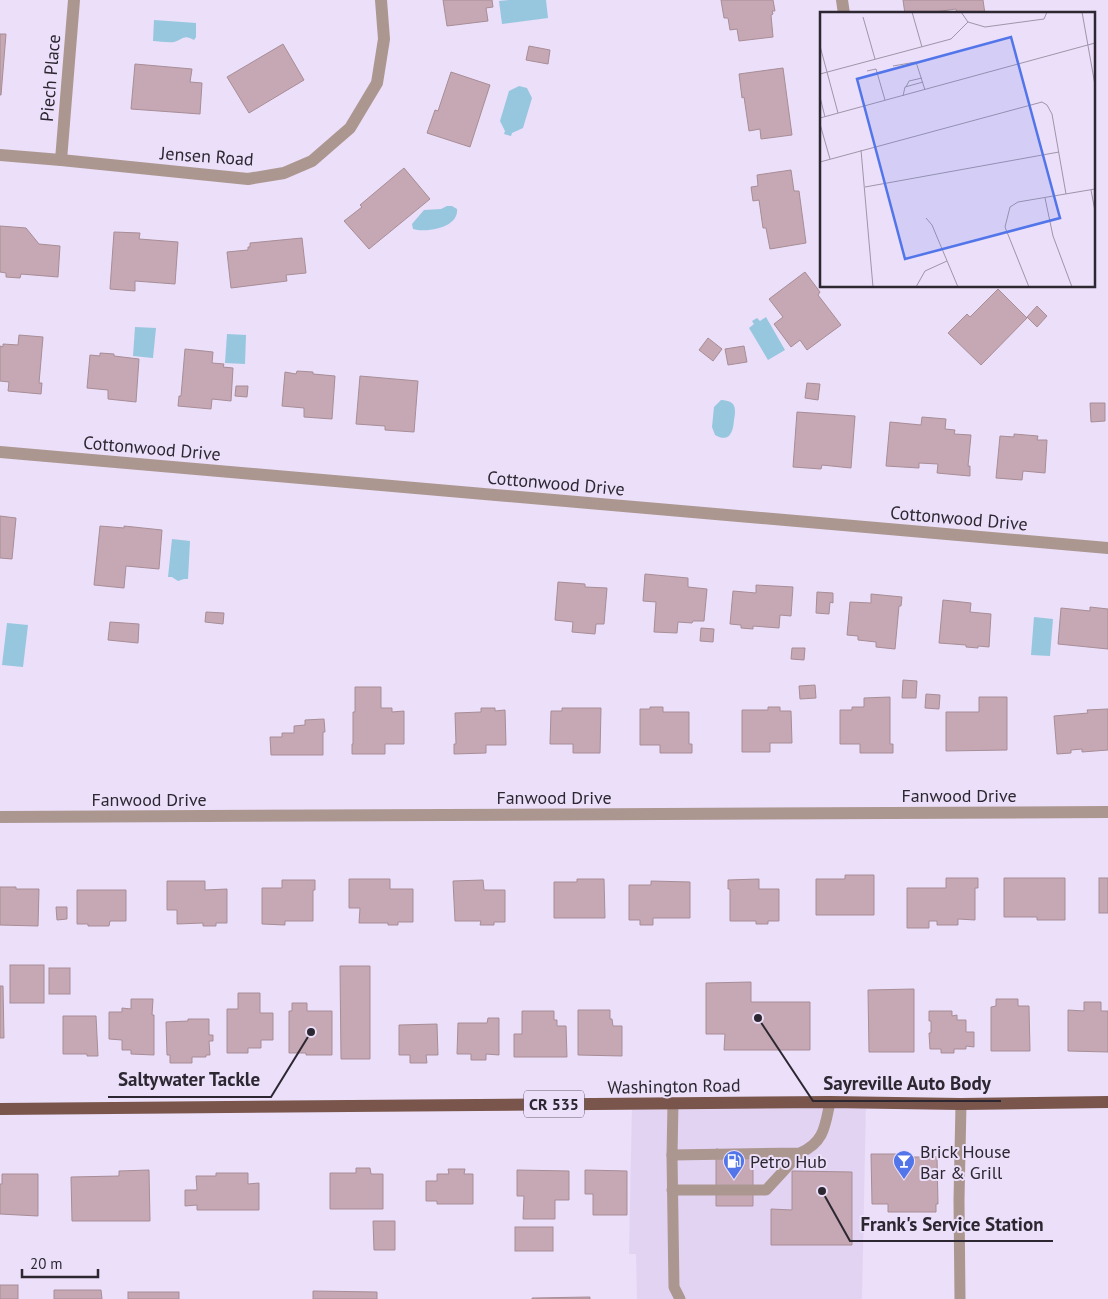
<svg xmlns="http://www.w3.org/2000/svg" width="1108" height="1299" font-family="'PT Sans',sans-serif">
<rect width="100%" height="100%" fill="#ebdff9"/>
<polygon fill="#e2d3f3" points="866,1103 862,1299 637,1299 636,1254 629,1254 632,1104"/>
<g fill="#96c7df">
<polygon points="509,0 546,0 548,18 502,24 499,1"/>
<path d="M154,20L196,23V37L194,40C184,34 183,39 174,42C168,43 159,41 153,41Z"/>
<polygon points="519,86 527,88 532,98 523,128 512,133 511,136 504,134 505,131 500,121 509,91"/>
<path d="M447,206H452L457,209C459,228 426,233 413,229L412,224L424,210L441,209Z"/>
<polygon points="766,317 785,350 768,360 749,328 754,324 752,321 757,318 760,321"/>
<polygon points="135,327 156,328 153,358 133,356"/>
<polygon points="227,334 246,335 245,364 225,363"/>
<path d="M721,400C725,400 730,401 733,404C736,408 735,415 734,420C733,433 729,443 715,435L712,427L714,407Z"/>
<polygon points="172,539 190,541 188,579 184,579 178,581 172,577 168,577"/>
<polygon points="1034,617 1053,619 1050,656 1031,655"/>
<polygon points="7,623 28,625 23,667 2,665"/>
</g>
<g fill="#c5a8b3" stroke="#a88d97">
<polygon points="443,0 492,0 493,7 486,8 488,21 447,26"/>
<polygon points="721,0 773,0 775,11 772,11 773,14 771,15 773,37 739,41 737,29 730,30 728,18 724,18"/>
<polygon points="903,0 983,0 985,14 957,14 956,9 920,14 905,14"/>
<polygon points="0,34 6,34 1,95 0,95"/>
<polygon points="283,44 304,80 249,113 227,77"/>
<polygon points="529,46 550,50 548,64 526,60"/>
<polygon points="135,64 192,69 190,82 202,83 200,114 131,109"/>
<polygon points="783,68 792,135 761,139 760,129 749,131 744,97 742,98 739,74"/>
<polygon points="451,72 490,85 470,147 427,133 435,110 438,111"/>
<polygon points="404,168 430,199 369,249 344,221 362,207 360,205"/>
<polygon points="791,170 794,191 799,191 806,243 770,249 766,228 763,228 759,200 753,201 751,187 758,186 757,175"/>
<polygon points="0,226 26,228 39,244 60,246 58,277 21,274 20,278 6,277 6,273 0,272"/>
<polygon points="114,232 140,233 139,239 178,242 175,284 135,281 135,291 110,289"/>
<polygon points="302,238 306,273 286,275 287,281 231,288 227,252 248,250 248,247 250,247 250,243"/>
<polygon points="805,272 820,292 818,295 841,325 807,350 800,340 791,347 774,324 783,317 769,299"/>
<polygon points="998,289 1027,318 981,365 948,333 967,314 970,317"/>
<polygon points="1037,306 1047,316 1037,327 1027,317"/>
<polygon points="19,335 43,337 39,383 42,383 41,394 8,391 9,382 0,381 0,346 3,347 3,344 18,345"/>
<polygon points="708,338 722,349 713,361 699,350"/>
<polygon points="744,346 747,362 728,365 725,349"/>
<polygon points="185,349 213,352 212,363 224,364 223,367 233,368 231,401 212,399 211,409 178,406 179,396 181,396"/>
<polygon points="100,353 114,354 114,356 139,359 136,402 108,399 108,390 87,388 90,355 100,356"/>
<polygon points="297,371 313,372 313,374 335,376 332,419 304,417 304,408 282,406 285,372 296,374"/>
<polygon points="360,376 418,381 414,432 385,430 385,426 356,424"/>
<polygon points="807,383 820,384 818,400 805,398"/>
<polygon points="236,386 248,386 247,397 235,396"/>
<polygon points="1090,403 1105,403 1105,421 1091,422"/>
<polygon points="797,412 855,416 851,468 822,465 821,469 793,467"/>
<polygon points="922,417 946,419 945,429 955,430 954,434 971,435 968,466 970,466 970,476 937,473 938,464 919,463 919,468 886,466 890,422 921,425"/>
<polygon points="1014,434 1038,436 1037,440 1047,440 1045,473 1023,471 1022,480 996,478 1000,436 1014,437"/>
<polygon points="0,516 16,518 12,559 0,558"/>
<polygon points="100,526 124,528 124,526 162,530 159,569 126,566 124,588 94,585"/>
<polygon points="645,574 688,578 688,587 707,589 704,621 693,621 692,623 678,622 677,633 654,632 656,602 643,601"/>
<polygon points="558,582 585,584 585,587 607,588 604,624 596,624 595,634 572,632 573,622 555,620"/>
<polygon points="756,585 793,587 791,616 780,615 779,628 753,626 753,629 741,628 741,625 730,624 733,591 756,593"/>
<polygon points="817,592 833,593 833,603 830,602 829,614 816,613"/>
<polygon points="871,594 902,597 901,606 899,606 895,649 876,647 876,642 858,640 858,636 847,635 850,602 871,603"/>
<polygon points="943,600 971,603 970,612 991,614 989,647 978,646 978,648 966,647 966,645 939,643"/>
<polygon points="1090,607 1108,609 1108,649 1058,644 1061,608 1090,611"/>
<polygon points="206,612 224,613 223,624 205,622"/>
<polygon points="110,622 139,624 138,643 108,640"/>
<polygon points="701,628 714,629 713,642 700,641"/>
<polygon points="792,648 805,648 804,660 791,659"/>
<polygon points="903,680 917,681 916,698 902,698"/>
<polygon points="815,685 816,698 800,699 799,686"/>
<polygon points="355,687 381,687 381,708 392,708 392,712 404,711 404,744 385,744 385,754 352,754 352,744 353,744 353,712 355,712"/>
<polygon points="926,694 940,695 939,709 925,708"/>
<polygon points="890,697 890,744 893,744 893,753 860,753 860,744 840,744 840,710 852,710 852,707 864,707 864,698"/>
<polygon points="979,697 1007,697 1007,750 946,751 946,712 979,712"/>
<polygon points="650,707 663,707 663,712 689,712 689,744 692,744 692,753 660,753 660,745 640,745 640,709 650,709"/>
<polygon points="768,707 780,707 780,711 791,711 792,743 770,743 770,752 742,752 742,710 768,710"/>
<polygon points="481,708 495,708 495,711 505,710 506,745 486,745 486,753 454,754 454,744 456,744 455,713 481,712"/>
<polygon points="562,708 601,708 600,753 573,753 573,744 550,744 551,711 562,711"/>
<polygon points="1108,709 1108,750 1082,752 1082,749 1071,750 1071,753 1057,754 1054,716 1088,713 1087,710"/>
<polygon points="324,719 325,732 323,732 323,755 271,755 270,737 282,737 282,733 294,733 294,726 305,725 305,720"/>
<polygon points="845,875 874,875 874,915 816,915 816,879 845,879"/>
<polygon points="946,878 978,878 978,888 975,888 975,920 958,919 958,925 937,925 937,921 929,921 929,928 907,928 907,888 946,888"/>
<polygon points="1004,878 1065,878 1065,920 1037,920 1037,917 1004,917"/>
<rect x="1099" y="878" width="9" height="35"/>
<polygon points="349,879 390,879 390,889 413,889 413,922 398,922 398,925 388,925 388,923 359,923 360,908 349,908"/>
<polygon points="577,879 604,879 605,918 554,918 554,882 577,882"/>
<polygon points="759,879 759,889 779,889 779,921 768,921 768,924 756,924 756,921 730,921 730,889 728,889 728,880"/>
<polygon points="282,880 315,880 315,890 313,890 313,921 285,921 285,925 262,924 262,888 282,888"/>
<polygon points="483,880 484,890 505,890 505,922 494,922 494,925 480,925 481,921 455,921 453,881"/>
<polygon points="167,881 205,881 205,890 227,889 227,923 216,923 216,926 203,926 203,923 177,924 177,910 167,910"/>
<polygon points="651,881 690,882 690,918 653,918 653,925 640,925 640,920 629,920 629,885 651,885"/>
<polygon points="0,887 16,887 16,889 39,889 38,926 0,925"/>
<polygon points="77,890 126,890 126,921 110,921 109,926 88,926 88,924 77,924"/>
<polygon points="56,907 67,907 67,919 57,920"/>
<rect x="10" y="965" width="34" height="38"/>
<polygon points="340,966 370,966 370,1059 341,1059"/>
<rect x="49" y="968" width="21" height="26"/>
<polygon points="751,982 751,1002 810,1002 810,1050 724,1050 725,1034 706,1034 706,983"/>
<polygon points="0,986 3,986 4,1038 0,1038"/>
<polygon points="914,989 914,1052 869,1052 868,990"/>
<polygon points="238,993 260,993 260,1013 273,1013 273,1040 261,1040 261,1048 248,1048 248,1053 227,1053 227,1009 238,1009"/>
<polygon points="131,999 153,999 152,1015 154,1015 154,1055 131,1054 131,1050 122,1050 122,1040 109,1039 109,1012 122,1012 122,1008 131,1009"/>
<polygon points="996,999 1018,999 1018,1006 1029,1006 1030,1051 991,1051 991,1007 996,1006"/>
<polygon points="1084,1002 1101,1002 1101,1011 1108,1011 1108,1052 1068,1051 1068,1010 1084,1011"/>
<polygon points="292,1003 307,1003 307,1011 332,1011 332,1055 306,1055 306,1053 289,1053 289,1011 292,1011"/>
<polygon points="578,1010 610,1010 610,1019 612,1019 613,1026 622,1026 622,1056 578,1055"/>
<polygon points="522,1011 554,1011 554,1020 557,1020 557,1026 566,1026 567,1057 514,1057 514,1034 522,1034"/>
<polygon points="929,1011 952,1011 952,1016 957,1015 957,1020 966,1020 966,1032 974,1032 974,1047 966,1046 966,1049 954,1049 954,1053 941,1053 941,1049 930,1049 929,1033 931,1033 931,1021 929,1021"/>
<polygon points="63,1016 96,1016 98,1056 87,1056 87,1054 63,1054"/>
<polygon points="488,1018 499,1018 499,1055 486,1054 486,1060 471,1060 471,1054 457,1054 458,1023 487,1023"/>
<polygon points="188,1019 209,1019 209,1035 213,1035 213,1041 209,1041 210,1055 206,1055 206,1057 192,1057 192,1063 170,1063 170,1055 167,1055 166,1022 188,1021"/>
<polygon points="437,1024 438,1055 426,1055 427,1063 410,1063 410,1055 399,1055 399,1025"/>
<polygon points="716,1149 753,1154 753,1206 716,1206"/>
<polygon points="871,1154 903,1154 903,1157 937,1157 938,1204 936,1204 936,1212 888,1212 888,1204 872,1204"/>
<polygon points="356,1168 370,1168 371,1174 383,1174 383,1209 330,1209 330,1173 356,1173"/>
<polygon points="448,1169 465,1169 464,1174 473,1174 473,1204 437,1204 437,1201 426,1201 426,1181 437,1181 437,1174 449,1174"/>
<polygon points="149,1170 150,1221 72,1221 71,1177 119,1176 119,1171"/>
<polygon points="517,1170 569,1171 569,1200 555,1200 555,1219 523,1219 524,1196 517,1196"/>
<polygon points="585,1170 627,1171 627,1215 593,1215 593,1194 585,1194"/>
<polygon points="792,1171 852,1172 852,1245 771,1245 771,1209 792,1210"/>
<polygon points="216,1173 248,1173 248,1184 259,1183 259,1210 197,1210 197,1205 185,1206 185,1190 197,1190 196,1176 216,1176"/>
<polygon points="2,1174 38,1174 38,1216 0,1214 0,1184 2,1184"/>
<polygon points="373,1221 395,1221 395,1250 374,1250"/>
<rect x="515" y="1227" width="38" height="24"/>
<rect x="0" y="1285" width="18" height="14"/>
<polygon points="54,1290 101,1290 102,1299 54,1299"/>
<polygon points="313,1291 377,1292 377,1299 313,1299"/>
<rect x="128" y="1292" width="51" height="7"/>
<polygon points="590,1297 590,1299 532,1299 532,1298"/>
</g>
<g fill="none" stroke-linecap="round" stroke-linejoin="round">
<g stroke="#ac9690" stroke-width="11">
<polyline points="673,1103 672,1155 674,1287 680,1299"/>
<path d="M672,1155L800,1153C825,1142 825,1125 830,1102"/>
<polyline points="672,1190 766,1190 800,1153"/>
<polyline points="960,1299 959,1200 961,1104"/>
</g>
<g stroke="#ac9690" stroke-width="12">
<polyline points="842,0 844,14"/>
<polyline points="0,155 61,160 248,179 284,173 312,161 350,128 377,83 384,39 381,0"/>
<polyline points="61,160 74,0"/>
<polyline points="0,452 1108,548"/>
<polyline points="0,817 1108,812"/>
</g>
<polyline stroke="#79554b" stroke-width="12" points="0,1109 830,1102 961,1104 1108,1102"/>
</g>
<defs>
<g id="fuel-pin" transform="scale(1.125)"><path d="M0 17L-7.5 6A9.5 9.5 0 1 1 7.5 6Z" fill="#5275ea" stroke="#ebdff9"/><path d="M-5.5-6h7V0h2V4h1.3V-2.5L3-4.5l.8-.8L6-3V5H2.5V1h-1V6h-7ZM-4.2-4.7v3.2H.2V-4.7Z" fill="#fff"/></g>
<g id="bar-pin" transform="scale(1.125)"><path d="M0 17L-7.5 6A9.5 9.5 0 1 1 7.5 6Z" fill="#5275ea" stroke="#ebdff9"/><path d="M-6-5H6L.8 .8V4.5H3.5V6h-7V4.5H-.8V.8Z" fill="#fff"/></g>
</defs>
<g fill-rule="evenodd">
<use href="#fuel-pin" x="734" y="1161"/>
<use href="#bar-pin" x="904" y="1161"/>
</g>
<g text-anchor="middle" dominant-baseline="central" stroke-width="4" stroke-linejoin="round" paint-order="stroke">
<rect fill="#ebdff9" stroke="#655e6d" stroke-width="1" x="524" y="1090.5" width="60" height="27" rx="4"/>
<g font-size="16" font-weight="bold" fill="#2c2731">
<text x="554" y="1104">CR 535</text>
</g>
<g font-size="18" fill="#2c2731" stroke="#ebdff9">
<text transform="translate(50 78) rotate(-85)">Piech Place</text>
<text transform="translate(207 156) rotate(4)">Jensen Road</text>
<text transform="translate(152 448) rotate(5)">Cottonwood Drive</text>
<text transform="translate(556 483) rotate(5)">Cottonwood Drive</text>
<text transform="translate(959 518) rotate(5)">Cottonwood Drive</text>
<text x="959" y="795">Fanwood Drive</text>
<text x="554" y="797">Fanwood Drive</text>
<text x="149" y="799">Fanwood Drive</text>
<text transform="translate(674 1086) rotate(-1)">Washington Road</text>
</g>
<g font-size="18" fill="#2c2731" stroke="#ebdff9" text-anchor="start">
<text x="920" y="1151">Brick House<tspan x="920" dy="21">Bar &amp; Grill</tspan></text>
<text x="750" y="1161">Petro Hub</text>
</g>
</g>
<g transform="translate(820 12)">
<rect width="275" height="275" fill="#ebdff9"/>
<path fill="none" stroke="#9f95a9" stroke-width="1" d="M92,0L102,35M141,0L148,10L165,15L224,7L227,0M262,0L275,73M43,5L55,47M0,34L18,101M73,54L96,50L105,78M47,59L56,57L65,88M0,62L131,27L148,10M86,75L89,69L102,66M83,84L85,75L103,70M0,85L5,105M0,106L275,31M0,112L10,147M41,138L53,275M0,150L222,90L227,93L232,102L246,182M45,175L239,140M271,178L275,199M225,186L233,224L252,275M106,206L112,213L138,275M96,275L105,259L127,249M209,275L185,215L190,195L198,190L275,177"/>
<path fill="#5275ea" fill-opacity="0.15" stroke="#5275ea" stroke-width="2.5" d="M191,25L240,206L85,247L37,67Z"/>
<rect width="275" height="275" fill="none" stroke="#2c2731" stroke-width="2.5"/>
</g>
<path fill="none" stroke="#2c2731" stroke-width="2" d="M311 1032L271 1097H108M758 1018L813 1101H1001M822 1191L850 1241H1053"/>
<g fill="#2c2731" stroke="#ebdff9" stroke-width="2">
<circle cx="311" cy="1032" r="5"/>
<circle cx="758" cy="1018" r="5"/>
<circle cx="822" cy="1191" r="5"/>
</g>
<g font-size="19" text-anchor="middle" font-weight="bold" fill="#2c2731" stroke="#ebdff9" stroke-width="4" stroke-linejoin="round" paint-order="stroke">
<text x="189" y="1086">Saltywater Tackle</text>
<text x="907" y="1090">Sayreville Auto Body</text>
<text x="952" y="1231">Frank's Service Station</text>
</g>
<path d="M22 1269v8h76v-8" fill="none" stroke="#2c2731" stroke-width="2.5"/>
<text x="30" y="1269" font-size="15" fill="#2c2731" stroke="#ebdff9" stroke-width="4" paint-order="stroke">20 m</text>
</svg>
